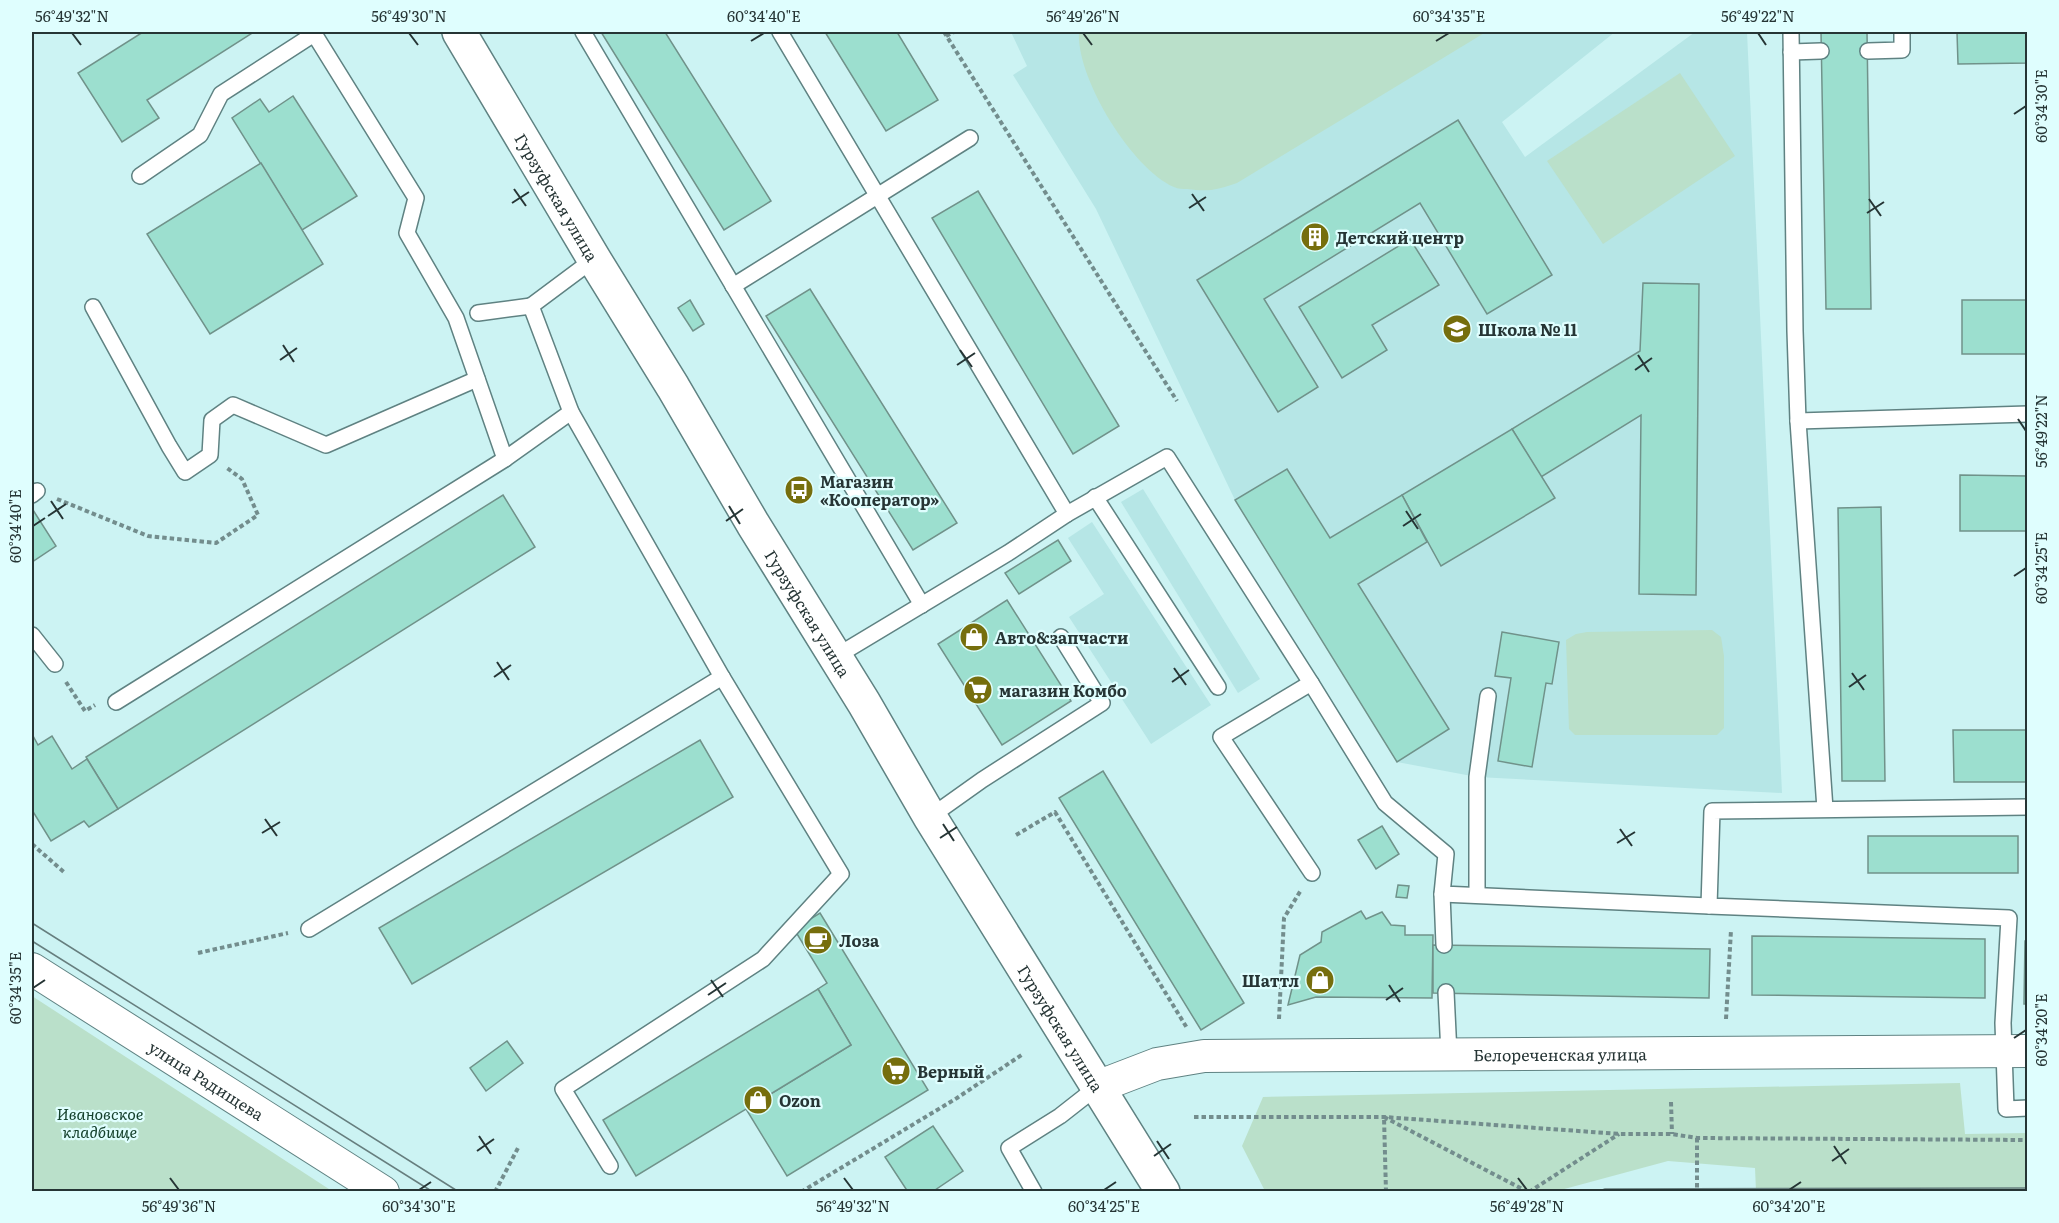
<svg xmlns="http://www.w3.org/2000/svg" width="2059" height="1223" font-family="Literata,serif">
<rect width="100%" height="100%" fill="#ccf3f3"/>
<g fill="#b6e6e6">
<polygon points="1011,32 1615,32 1502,122 1525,157 1695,32 1747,32 1782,793 1477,777 1397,762 1235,500 1096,209 1013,75 1027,66"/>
<polygon points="1143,489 1260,679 1238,693 1121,502"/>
<polygon points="1092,522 1211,705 1151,744 1069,617 1104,594 1068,538"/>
</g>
<g fill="#bae0ca">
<path d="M1079,32H1486L1237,183C1216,190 1209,192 1187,189C1183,189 1178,189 1174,187C1131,168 1076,77 1079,32Z"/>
<polygon points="1680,73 1735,156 1603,244 1547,161"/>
<polygon points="1712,630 1721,637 1724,656 1724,728 1717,735 1575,735 1569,729 1566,640 1576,634 1587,632"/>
<polygon points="32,996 332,1191 32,1191"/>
<polygon points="1960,1083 1965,1134 2027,1133 2027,1191 1756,1191 1755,1168 1668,1161 1557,1191 1265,1191 1242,1146 1263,1097"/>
</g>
<g fill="#9cdfcf" stroke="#70928a" stroke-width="1.5">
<polygon points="143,32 254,32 147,100 159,118 122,142 78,73"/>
<polygon points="601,32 665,32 771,201 724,230"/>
<polygon points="825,32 897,32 938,100 886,131"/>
<polygon points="1821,32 1867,32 1871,309 1826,309"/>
<polygon points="1957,32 2028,32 2028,63 1958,64"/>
<polygon points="293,96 357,196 302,230 232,118 260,99 269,112"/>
<polygon points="1458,120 1552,275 1487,314 1420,203 1264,299 1318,387 1278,412 1197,280"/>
<polygon points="261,163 323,264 210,334 147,234"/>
<polygon points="978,191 1119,426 1073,454 932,218"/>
<polygon points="1410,239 1439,285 1372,325 1387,350 1342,378 1299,307"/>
<polygon points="1643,283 1699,284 1696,595 1639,594 1641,415 1541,477 1512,429 1640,351"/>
<polygon points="810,289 957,523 913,550 766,316"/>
<polygon points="690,300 704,324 693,331 678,308"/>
<rect x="1962" y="300" width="66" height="54"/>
<polygon points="1512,429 1555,498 1441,566 1402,495"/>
<polygon points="1287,469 1330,538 1402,495 1427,542 1358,584 1449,729 1397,762 1235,500"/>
<polygon points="1960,475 2028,476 2028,531 1960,531"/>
<polygon points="503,495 535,547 118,809 86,757"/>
<polygon points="1881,507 1885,781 1842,781 1838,508"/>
<polygon points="33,510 56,546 32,562 32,511"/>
<polygon points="1058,540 1071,561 1019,594 1005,573"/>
<polygon points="1007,600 1071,701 1002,745 938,644"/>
<polygon points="1502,632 1559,642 1552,684 1546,683 1532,767 1498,761 1511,678 1495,676"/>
<polygon points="1953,730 2028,730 2028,782 1954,782"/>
<polygon points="32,734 38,745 52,736 72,769 87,759 118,809 89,827 84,821 51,841 32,810"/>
<polygon points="700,740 733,797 412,984 379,928"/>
<polygon points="1103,771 1244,1003 1201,1030 1059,798"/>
<polygon points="1382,826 1399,854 1376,869 1358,840"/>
<rect x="1868" y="836" width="150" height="37"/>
<polygon points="1398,885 1409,886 1407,898 1396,897"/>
<polygon points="1361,911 1366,919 1382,912 1391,925 1405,926 1405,935 1433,935 1432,998 1316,997 1288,1005 1300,955 1321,942 1322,932"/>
<polygon points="820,913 928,1090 787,1176 746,1109 851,1045 818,989 827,983 794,929"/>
<polygon points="1752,936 1985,939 1985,998 1752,995"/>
<polygon points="2025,941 2028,941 2028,1004 2024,1004"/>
<polygon points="1433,945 1710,949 1709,998 1433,993"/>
<polygon points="818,989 851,1045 636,1176 603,1120"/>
<polygon points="507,1041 523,1063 486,1091 470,1068"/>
<polygon points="933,1126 963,1171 932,1192 908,1192 885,1157"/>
</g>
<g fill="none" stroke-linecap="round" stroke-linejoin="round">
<g stroke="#5f8282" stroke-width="18">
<g id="service">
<polyline points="313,32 416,198 407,233 456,318 505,459"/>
<polyline points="583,32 922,605"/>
<polyline points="780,32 1067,514"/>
<polyline points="1791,32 1795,331 1798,421 1825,809"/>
<polyline points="1868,51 1902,50 1902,32"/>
<polyline points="1791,52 1821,51"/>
<polyline points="140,176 200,135 221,94 314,34"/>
<polyline points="594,259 531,306 571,412 722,677 841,874 763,959 563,1089 610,1166"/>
<polyline points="733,286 970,138"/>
<polyline points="93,307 169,446 185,472 210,455 212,420 233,405 326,445 477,379"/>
<polyline points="478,313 531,306"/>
<polyline points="1798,421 2028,414"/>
<polyline points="32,495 37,491"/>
<polyline points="1095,497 1218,687"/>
<polyline points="32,635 55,664"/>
<polyline points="835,657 1008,553 1067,514 1167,457 1311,683 1385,803 1446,854 1442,894 1709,906"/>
<polyline points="1311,683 1221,737 1312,873"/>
<polyline points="116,702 505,459 571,412"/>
<polyline points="2028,807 1712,811 1709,906 2009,918 2003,1023 2006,1109 2028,1108"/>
<polyline points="930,817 982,780 1102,703 1061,637"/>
<polyline points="1442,894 1444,945"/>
<polyline points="1477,895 1477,777 1488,696"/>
<polyline points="309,929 722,677"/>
<polyline points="1446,992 1449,1054"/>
<polyline points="1034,1192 1009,1148 1060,1116 1097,1087"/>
</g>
</g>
<g stroke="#5f8282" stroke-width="34">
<g id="minor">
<path id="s1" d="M32,969L383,1192"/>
<path id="s2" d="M1097,1087L1157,1064L1204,1056L2028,1051"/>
</g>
</g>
<g stroke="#5f8282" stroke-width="36">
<g id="primary">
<path id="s3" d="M459,32L594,259L673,387L753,524L864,703L930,817L1163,1192"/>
</g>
</g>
<g stroke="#738d8d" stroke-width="4" stroke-dasharray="4.5 3" stroke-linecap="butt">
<polyline points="944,32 1177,401"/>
<polyline points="946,36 954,32"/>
<polyline points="57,499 148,536 216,543 258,515 242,479 227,468"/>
<polyline points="66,682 85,711 95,705"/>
<polyline points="1016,835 1055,812 1187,1028"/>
<polyline points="32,844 65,873"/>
<polyline points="198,953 288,933"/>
<polyline points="1279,1019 1284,918 1301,890"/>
<polyline points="1726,1019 1731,930"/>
<polyline points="1671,1102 1672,1134"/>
<polyline points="1194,1117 1384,1117 1620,1134 1672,1134 1697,1138 2028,1140"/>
<polyline points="1697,1138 1697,1192"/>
<polyline points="495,1192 519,1146"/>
<polyline points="801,1192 957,1098 1023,1054"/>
<polyline points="1386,1192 1384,1117 1528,1192"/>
<polyline points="1529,1192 1619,1134"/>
</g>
<use href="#service" stroke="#fff" stroke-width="15"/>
<use href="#minor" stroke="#fff" stroke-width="32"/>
<use href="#primary" stroke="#fff" stroke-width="33"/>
<g stroke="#667e7e" stroke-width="1.5">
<polyline points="32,923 459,1192"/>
<polyline points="32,941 433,1192"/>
<polyline points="1596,1192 1605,1189 2028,1188"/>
</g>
</g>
<path fill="none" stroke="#263535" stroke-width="2" d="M72,33L81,45M409,33L418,45M1083,33L1092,45M1758,33L1766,45M751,41L764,33M1436,41L1449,33M2014,114L2026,106M514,189L526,206M1192,194L1204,211M1869,199L1881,216M512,203L529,192M1189,208L1206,197M1867,213L1884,202M283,345L294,362M960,350L972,367M1638,355L1649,372M280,360L297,348M957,365L975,353M1635,370L1652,358M2018,419L2026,431M51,501L63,519M729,506L740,524M1406,511L1418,529M48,516L66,504M726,521L743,509M33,526L45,518M1403,526L1421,514M2014,576L2026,568M497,662L509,680M1174,668L1186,685M1852,673L1864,690M494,677L511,665M1172,682L1189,670M1849,687L1866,675M265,819L277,836M943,824L954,841M1620,829L1632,846M262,833L280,822M940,838L957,827M1617,843L1635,832M711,980L723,997M1389,985L1400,1002M33,988L45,980M708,995L726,983M1386,1000L1403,988M2014,1038L2026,1030M479,1136L491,1154M1157,1141L1169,1159M1834,1146L1846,1164M477,1151L494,1139M1154,1156L1171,1144M1832,1161L1849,1149M170,1178L179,1190M844,1178L853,1190M1518,1178L1527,1190M419,1190L431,1182M1104,1190L1116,1182M1789,1190L1801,1182"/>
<defs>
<g id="building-disc" transform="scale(1.5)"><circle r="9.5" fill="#766e0d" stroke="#dffefe"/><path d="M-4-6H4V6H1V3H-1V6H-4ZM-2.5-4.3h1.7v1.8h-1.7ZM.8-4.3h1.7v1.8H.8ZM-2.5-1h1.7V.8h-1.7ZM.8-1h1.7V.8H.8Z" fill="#fff"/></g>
<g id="school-disc" transform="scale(1.5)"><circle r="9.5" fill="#766e0d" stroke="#dffefe"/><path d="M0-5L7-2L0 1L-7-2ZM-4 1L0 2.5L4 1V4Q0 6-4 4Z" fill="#fff"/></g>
<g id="bus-disc" transform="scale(1.5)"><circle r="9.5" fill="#766e0d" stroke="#dffefe"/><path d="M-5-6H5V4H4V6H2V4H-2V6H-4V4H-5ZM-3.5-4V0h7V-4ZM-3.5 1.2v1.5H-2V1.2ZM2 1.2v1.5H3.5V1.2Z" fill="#fff"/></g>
<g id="shop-disc" transform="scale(1.5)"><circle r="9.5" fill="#766e0d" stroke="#dffefe"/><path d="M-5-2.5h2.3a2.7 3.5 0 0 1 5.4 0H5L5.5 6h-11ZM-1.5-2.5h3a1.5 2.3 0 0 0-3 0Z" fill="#fff"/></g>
<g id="supermarket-disc" transform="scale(1.5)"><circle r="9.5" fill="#766e0d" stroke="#dffefe"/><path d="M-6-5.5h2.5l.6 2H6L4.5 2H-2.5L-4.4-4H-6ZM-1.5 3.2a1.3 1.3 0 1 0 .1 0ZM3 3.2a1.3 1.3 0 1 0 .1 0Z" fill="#fff"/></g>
<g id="cafe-disc" transform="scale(1.5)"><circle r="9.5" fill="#766e0d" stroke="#dffefe"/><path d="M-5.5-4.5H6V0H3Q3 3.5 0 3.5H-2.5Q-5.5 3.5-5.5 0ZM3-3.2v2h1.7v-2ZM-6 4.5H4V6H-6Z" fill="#fff"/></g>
</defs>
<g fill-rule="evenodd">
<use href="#building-disc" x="1315" y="237"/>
<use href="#school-disc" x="1457" y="329"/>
<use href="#bus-disc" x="799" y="490"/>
<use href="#shop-disc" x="974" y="637"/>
<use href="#supermarket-disc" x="978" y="690"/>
<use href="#cafe-disc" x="818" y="940"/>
<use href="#shop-disc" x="1320" y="980"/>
<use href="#supermarket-disc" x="896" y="1071"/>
<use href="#shop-disc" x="758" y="1100"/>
</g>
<g text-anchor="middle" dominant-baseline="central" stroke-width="4.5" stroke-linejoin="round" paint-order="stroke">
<g font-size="16" fill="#263535" stroke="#dffefe">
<text stroke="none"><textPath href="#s3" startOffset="192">Гурзуфская улица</textPath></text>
<text stroke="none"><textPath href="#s3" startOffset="678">Гурзуфская улица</textPath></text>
<text stroke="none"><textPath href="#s3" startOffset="1164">Гурзуфская улица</textPath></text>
<text stroke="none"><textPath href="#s2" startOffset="468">Белореченская улица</textPath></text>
<text stroke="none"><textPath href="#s1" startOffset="207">улица Радищева</textPath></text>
</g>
<g font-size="16" font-weight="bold" fill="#263535" stroke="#dffefe" text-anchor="start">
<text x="1336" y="237">Детский центр</text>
<text x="1478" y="329">Школа № 11</text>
<text x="820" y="481">Магазин<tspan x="820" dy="18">«Кооператор»</tspan></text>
<text x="995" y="637">Авто&amp;запчасти</text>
<text x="999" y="690">магазин Комбо</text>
<text x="839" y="940">Лоза</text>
<text x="1299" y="980" text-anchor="end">Шаттл</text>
<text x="917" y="1071">Верный</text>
<text x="779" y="1100">Ozon</text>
</g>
<g font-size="16" font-style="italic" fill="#15412c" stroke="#dffefe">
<text x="100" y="1113">Ивановское<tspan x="100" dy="18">кладбище</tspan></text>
</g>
</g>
<rect width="2059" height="1223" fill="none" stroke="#dffefe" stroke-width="66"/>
<rect x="33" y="33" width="1993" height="1157" fill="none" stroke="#263535" stroke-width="2"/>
<g font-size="15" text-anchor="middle" fill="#263535">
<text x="72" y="22">56°49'32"N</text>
<text x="409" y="22">56°49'30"N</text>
<text x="764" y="22">60°34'40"E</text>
<text x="1083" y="22">56°49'26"N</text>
<text x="1449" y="22">60°34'35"E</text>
<text x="1758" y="22">56°49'22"N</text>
<text transform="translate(2042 106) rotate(-90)" y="5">60°34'30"E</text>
<text transform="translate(2042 431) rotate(-90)" y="5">56°49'22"N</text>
<text transform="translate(16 526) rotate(-90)" y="5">60°34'40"E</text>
<text transform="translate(2042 568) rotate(-90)" y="5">60°34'25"E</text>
<text transform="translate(16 988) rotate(-90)" y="5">60°34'35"E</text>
<text transform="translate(2042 1030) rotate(-90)" y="5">60°34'20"E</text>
<text x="179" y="1212">56°49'36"N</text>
<text x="419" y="1212">60°34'30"E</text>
<text x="853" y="1212">56°49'32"N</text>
<text x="1104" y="1212">60°34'25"E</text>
<text x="1527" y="1212">56°49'28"N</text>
<text x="1789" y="1212">60°34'20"E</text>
</g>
</svg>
